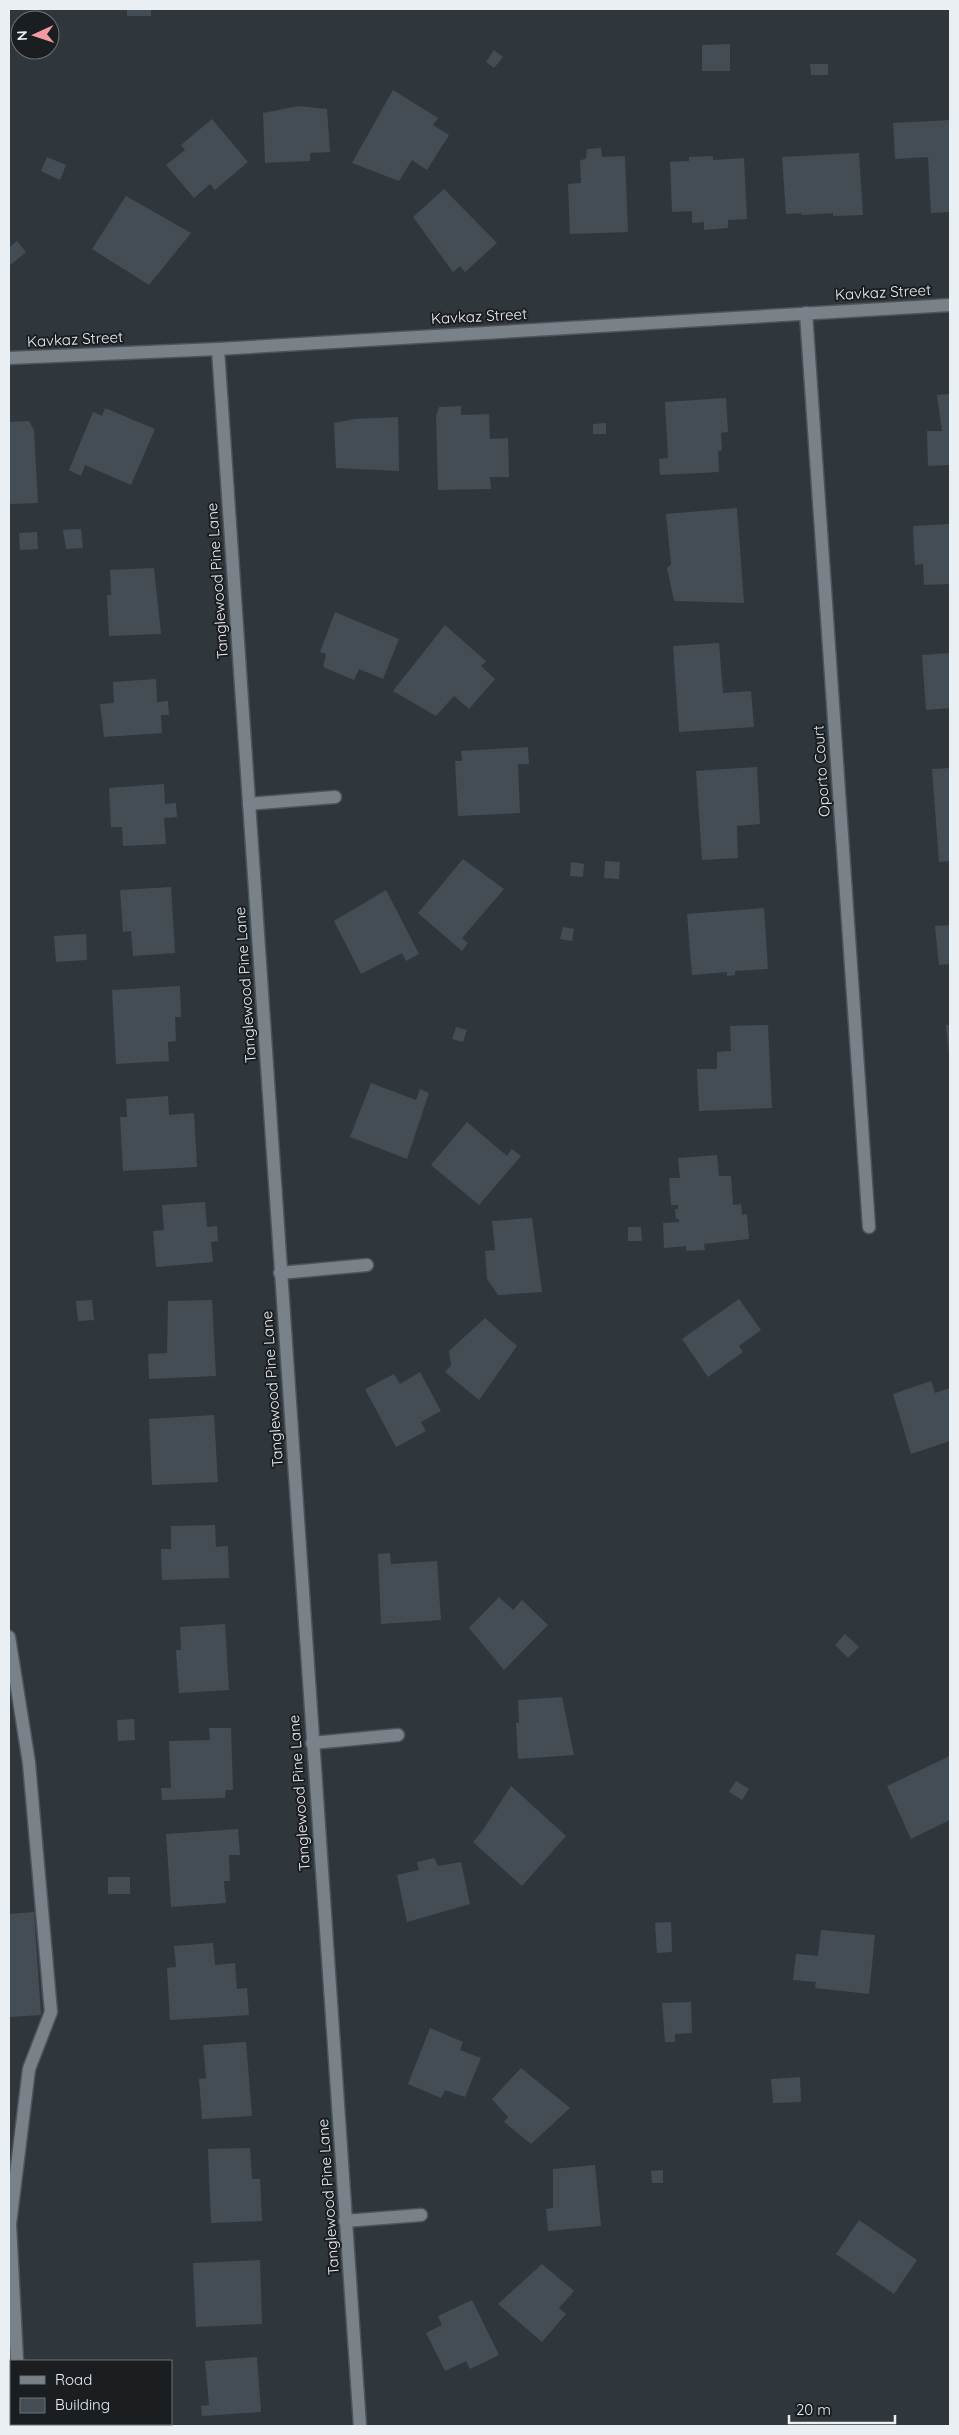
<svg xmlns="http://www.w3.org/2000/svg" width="959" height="2435" font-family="Quicksand,sans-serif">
<rect width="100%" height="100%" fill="#2f373d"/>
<g fill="#454d54">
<rect x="127" y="9" width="24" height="7"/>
<polygon points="730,44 730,71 702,71 702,45"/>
<polygon points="494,50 503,57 494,68 486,62"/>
<polygon points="810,64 828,64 828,75 811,75"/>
<polygon points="393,90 438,118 433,125 449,135 427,170 412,160 399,181 352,163"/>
<polygon points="298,106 327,109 330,152 310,153 310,161 265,163 263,113"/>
<polygon points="212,119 248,162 215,190 210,184 194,198 166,165 185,150 181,145"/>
<polygon points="950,120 950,212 931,213 928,157 895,159 893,123"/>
<polygon points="601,148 602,157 625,156 628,232 570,234 568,184 581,183 580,160 586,159 587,149"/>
<polygon points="859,153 863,215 833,216 833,213 801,215 801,213 786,214 782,157"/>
<polygon points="713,156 713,160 744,158 747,219 728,220 728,228 704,230 704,222 692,223 692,211 672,212 670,162 689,161 689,157"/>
<polygon points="47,157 66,165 60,180 41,171"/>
<polygon points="444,189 497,243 465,272 460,266 453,272 413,217"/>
<polygon points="126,196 191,233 149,285 92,249"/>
<polygon points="17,241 26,252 9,266 9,245 10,247"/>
<polygon points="950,394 950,465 928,466 927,431 942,431 937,395"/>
<polygon points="726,398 728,432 721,433 722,450 718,451 719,472 660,475 659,459 668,458 665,402"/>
<polygon points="461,406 461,415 489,414 490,439 508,438 509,477 490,477 491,489 438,490 436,416 439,407"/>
<polygon points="105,408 155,429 131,485 85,465 81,476 69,470 93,412 102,416"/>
<polygon points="398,417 399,471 336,468 334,423 355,419"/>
<polygon points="29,421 34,430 38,503 9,504 9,422"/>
<polygon points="606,423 606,434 593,434 593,424"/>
<polygon points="737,508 744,603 674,601 667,568 671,564 666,514"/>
<polygon points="950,524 950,584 924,585 923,564 915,565 913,526"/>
<polygon points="81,529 83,548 66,549 63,530"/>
<polygon points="37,532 38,549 20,550 19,533"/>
<polygon points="154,568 161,634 109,636 107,595 111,595 110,570"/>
<polygon points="335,612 399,639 383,679 359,669 354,680 323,667 326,654 320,652"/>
<polygon points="445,625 486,661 481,666 495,679 469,709 454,696 436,716 393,691"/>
<polygon points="719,643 723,693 751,691 754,727 679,732 673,646"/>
<polygon points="950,653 950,708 926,710 922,655"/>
<polygon points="156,679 157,702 168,701 169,715 161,715 162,733 104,737 100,704 114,703 113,682"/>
<polygon points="528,747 529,764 518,764 520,813 458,816 455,761 462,761 461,751"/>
<polygon points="757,767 760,824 737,826 738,858 702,860 696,771"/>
<polygon points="950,768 950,861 939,862 932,769"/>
<polygon points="164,784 165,804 176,803 177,817 164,818 166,844 123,846 122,827 111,827 109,788"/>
<polygon points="463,859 504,889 462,938 468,943 462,951 418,913"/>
<polygon points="605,861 620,862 619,879 604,878"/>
<polygon points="571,862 584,864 583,877 570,876"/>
<polygon points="171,887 175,953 133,956 131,931 123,932 120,890"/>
<polygon points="386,890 419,954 406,961 402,953 361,974 334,921"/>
<polygon points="764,908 768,969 735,971 735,975 727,976 727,972 692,975 687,914"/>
<polygon points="950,925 950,964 939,965 935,926"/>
<polygon points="563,927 574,929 572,941 560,939"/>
<polygon points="86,934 87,960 56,962 54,936"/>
<polygon points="180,986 181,1017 175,1017 176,1041 168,1042 169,1061 116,1064 112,990"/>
<polygon points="768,1025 772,1108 699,1111 697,1069 717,1069 717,1052 731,1051 730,1026"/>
<polygon points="946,1025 950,1025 950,1054 949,1054"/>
<polygon points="456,1027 467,1030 463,1042 452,1039"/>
<polygon points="371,1083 416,1100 420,1089 429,1093 407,1159 350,1137"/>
<polygon points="168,1096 169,1115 194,1113 197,1167 123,1171 120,1117 127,1117 126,1099"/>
<polygon points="467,1122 507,1156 512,1149 521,1156 479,1205 431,1165"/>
<polygon points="717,1155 719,1176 731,1176 733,1205 741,1204 742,1215 747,1214 749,1239 704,1244 705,1250 686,1251 686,1246 664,1248 663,1223 679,1222 679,1219 676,1219 675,1209 678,1209 678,1205 671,1205 669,1178 680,1178 678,1158"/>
<polygon points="205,1202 207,1227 217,1226 218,1241 211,1242 213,1262 156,1267 153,1231 164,1230 162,1205"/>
<polygon points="532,1218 542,1292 498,1295 487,1279 485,1251 495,1250 492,1221"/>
<polygon points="628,1227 641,1227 642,1241 628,1241"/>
<polygon points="739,1299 761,1330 739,1346 743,1352 708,1377 682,1339"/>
<polygon points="92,1300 94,1320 78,1321 76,1301"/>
<polygon points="212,1300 216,1376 149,1379 148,1354 167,1353 168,1301"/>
<polygon points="485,1318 517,1346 479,1400 445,1372 451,1365 449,1351"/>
<polygon points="420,1372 441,1411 421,1422 426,1431 396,1447 365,1389 394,1374 400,1384"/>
<polygon points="931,1381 935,1393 950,1388 950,1441 911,1454 893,1394"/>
<polygon points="214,1415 218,1482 152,1485 149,1419"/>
<polygon points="215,1525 216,1547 228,1546 229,1578 162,1580 161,1549 171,1549 171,1526"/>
<polygon points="390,1553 391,1564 437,1561 441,1620 381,1624 378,1554"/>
<polygon points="499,1597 513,1610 522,1600 548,1625 504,1670 469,1628"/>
<polygon points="225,1624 229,1690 179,1693 176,1650 181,1650 180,1627"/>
<polygon points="845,1634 859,1647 848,1658 835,1645"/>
<polygon points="562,1697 574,1755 518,1759 516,1723 519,1723 518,1700"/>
<polygon points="134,1719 135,1740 118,1741 117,1720"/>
<polygon points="209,1728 231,1728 233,1790 226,1790 225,1798 162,1800 161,1788 171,1788 169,1741 210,1740"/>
<polygon points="950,1756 950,1820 911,1839 887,1786"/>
<polygon points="736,1781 749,1789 742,1800 729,1792"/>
<polygon points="511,1786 566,1836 522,1886 473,1842 483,1830"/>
<polygon points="238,1829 240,1855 229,1855 230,1881 224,1881 226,1903 171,1907 166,1834"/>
<polygon points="434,1858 438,1866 461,1862 470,1904 407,1922 397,1875 419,1870 417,1862"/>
<rect x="108" y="1877" width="22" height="17"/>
<polygon points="34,1912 41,2015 9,2017 9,1914"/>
<polygon points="671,1922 672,1952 657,1953 655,1923"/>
<polygon points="821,1930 875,1935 869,1994 815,1988 816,1982 793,1980 796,1954 818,1956"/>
<polygon points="213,1943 215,1965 235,1963 237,1989 247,1988 249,2015 170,2020 167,1968 176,1967 174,1946"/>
<polygon points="691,2002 692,2033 675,2034 675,2042 665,2042 662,2003"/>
<polygon points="430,2028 463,2042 460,2050 481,2058 465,2097 445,2090 441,2098 408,2084"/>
<polygon points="246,2042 252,2116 202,2119 199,2079 206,2078 203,2045"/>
<polygon points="521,2068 570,2108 531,2144 504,2122 508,2117 492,2099"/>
<polygon points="800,2077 801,2102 773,2103 771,2079"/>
<polygon points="250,2148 252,2179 260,2179 262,2221 211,2223 208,2149"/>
<polygon points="595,2165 601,2226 548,2231 546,2209 553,2208 553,2169"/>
<polygon points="663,2170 663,2183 652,2183 651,2171"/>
<polygon points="859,2220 917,2260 894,2294 836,2254"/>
<polygon points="260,2260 262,2324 196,2327 193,2263"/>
<polygon points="542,2264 574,2291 559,2308 566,2314 542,2342 498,2304"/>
<polygon points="472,2300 499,2355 470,2369 466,2361 445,2371 426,2333 442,2325 438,2316"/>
<polygon points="257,2357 261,2412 202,2416 201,2406 209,2405 205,2361"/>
</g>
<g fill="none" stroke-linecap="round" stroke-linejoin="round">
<g stroke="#4e545a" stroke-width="15">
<g id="service">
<polyline points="9,1637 29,1763 51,2012 29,2069 10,2224 17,2361"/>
<polyline points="13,2424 21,2426 21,2424"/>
</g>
</g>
<g stroke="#4e545a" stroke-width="15">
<g id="minor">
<polyline points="806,313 869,1227"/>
<polyline points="218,349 360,2426"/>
<polyline points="9,358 218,349 950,305"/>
<polyline points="249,804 335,797"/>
<polyline points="280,1273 367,1265"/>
<polyline points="312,1743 398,1735"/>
<polyline points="345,2221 421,2215"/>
</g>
</g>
<use href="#service" stroke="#798289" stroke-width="12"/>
<use href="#minor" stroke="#798289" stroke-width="12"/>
</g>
<g text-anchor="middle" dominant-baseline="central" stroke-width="4" stroke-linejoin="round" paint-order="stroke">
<g font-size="15" fill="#eaeff4" stroke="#1a1e21">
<text transform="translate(883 292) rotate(-3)">Kavkaz Street</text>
<text transform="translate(479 316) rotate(-3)">Kavkaz Street</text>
<text transform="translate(75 339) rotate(-3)">Kavkaz Street</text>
<text transform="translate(217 581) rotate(-94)">Tanglewood Pine Lane</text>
<text transform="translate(821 771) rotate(-94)">Oporto Court</text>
<text transform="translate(245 985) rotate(-94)">Tanglewood Pine Lane</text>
<text transform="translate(272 1389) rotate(-94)">Tanglewood Pine Lane</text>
<text transform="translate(299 1793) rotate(-94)">Tanglewood Pine Lane</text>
<text transform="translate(328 2197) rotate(-94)">Tanglewood Pine Lane</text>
</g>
</g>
<rect width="959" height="2435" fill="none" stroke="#eaeff4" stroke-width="20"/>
<rect x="10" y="2360" width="162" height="65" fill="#1a1e21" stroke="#6d7275"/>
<rect x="20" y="2376" width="25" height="8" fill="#798289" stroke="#6d7275"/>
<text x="55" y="2385" font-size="15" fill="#eaeff4">Road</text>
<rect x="20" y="2398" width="25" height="15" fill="#454d54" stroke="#6d7275"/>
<text x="55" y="2410" font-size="15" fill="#eaeff4">Building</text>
<g transform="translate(35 35) rotate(267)"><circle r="24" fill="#1a1e21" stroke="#6d7275"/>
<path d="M0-4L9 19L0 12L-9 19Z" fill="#f49aa4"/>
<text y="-8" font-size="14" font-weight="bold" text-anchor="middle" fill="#eaeff4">N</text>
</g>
<path d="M789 2415v8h106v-8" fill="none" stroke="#eaeff4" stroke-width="2.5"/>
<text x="796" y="2415" font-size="15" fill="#eaeff4" stroke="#1a1e21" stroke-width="4" paint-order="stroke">20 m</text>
</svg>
